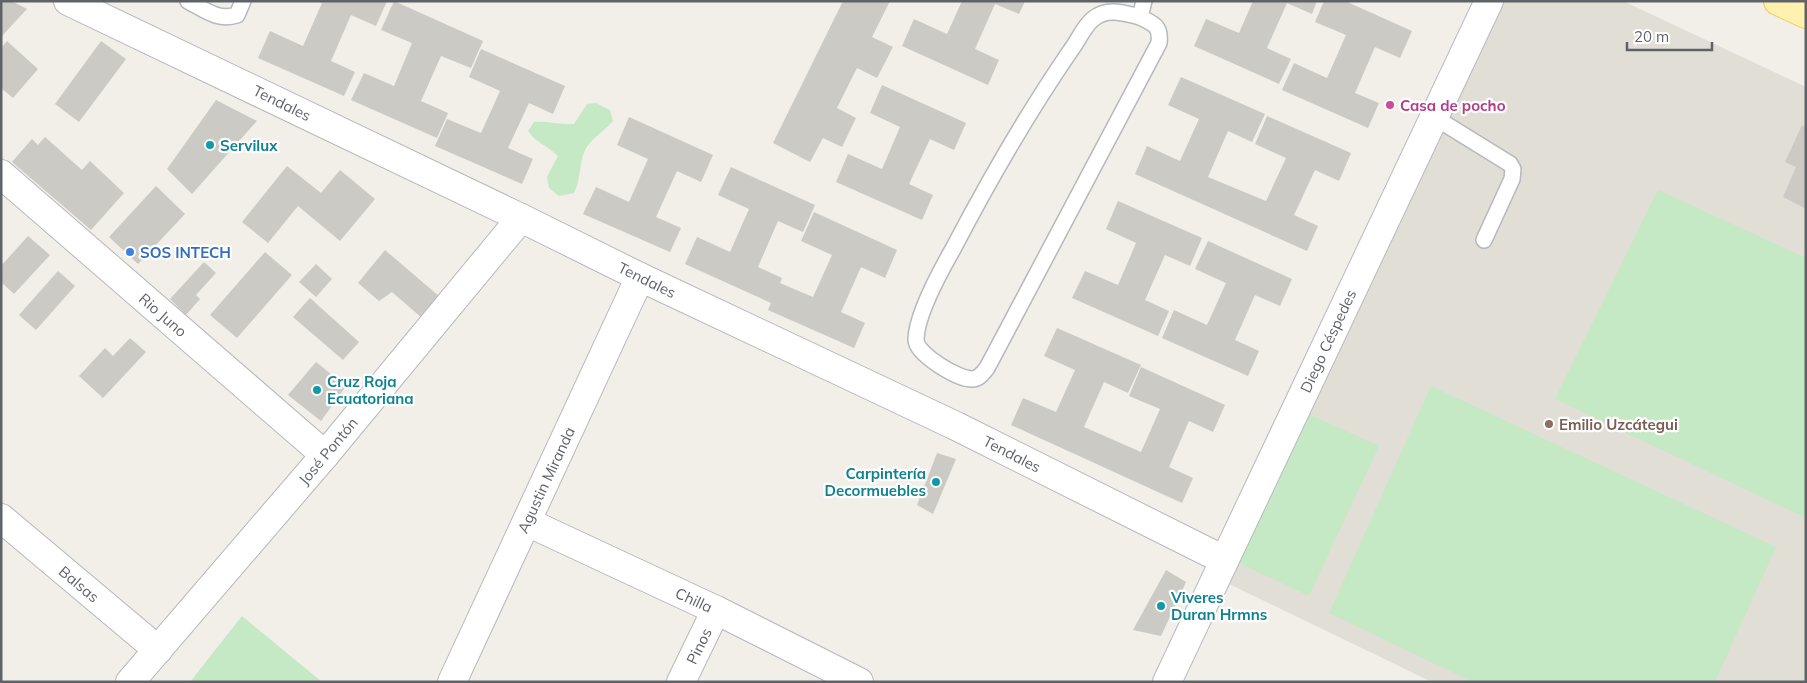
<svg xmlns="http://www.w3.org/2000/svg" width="1807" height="683" font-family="Mulish,sans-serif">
<rect width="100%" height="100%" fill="#f1efe8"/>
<polygon fill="#e1ded6" points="1498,1 1623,1 1806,87 1806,682 1432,682 1219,579"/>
<g fill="#c5e8c5">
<path d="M596,103L610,110L613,121C605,130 590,140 585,150C579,164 581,179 574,193L559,196L549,188L547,177L558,156C548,146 535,142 528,131L534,122C548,121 560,125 574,124L587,104Z"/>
<polygon points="1658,190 1806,258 1806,518 1555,399"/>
<polygon points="1431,386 1776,547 1715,682 1473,682 1329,613"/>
<polygon points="1302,411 1379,446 1309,596 1233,560"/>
<polygon points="242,616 322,682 190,682"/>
</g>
<g fill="#cccac5">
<polygon points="1,1 12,1 27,9 1,37"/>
<polygon points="318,1 387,1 376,26 351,15 331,61 355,72 344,96 258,58 270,31 303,46 322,3"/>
<polygon points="394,1 483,41 471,68 441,56 421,101 448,113 437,138 351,100 364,73 394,86 412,43 381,30"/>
<polygon points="843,1 890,1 872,37 893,47 877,78 857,68 837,108 856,118 842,147 823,138 810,162 773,143"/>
<polygon points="962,1 1025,1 1019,14 995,4 975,49 999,60 988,85 902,46 914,19 947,34"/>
<polygon points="1253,1 1317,1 1312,14 1287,3 1267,48 1291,59 1279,84 1194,46 1206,19 1239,33"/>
<polygon points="1324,1 1345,1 1412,31 1400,58 1375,47 1355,93 1379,103 1368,128 1282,90 1294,63 1327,78 1346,35 1315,22"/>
<polygon points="7,41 38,69 13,98 1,88 1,48"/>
<polygon points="101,41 126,59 79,122 55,104"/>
<polygon points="481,49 565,86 553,114 529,103 508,148 533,159 522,184 435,146 447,119 481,133 500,91 469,77"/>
<polygon points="1181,77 1265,114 1252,142 1228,131 1208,177 1266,201 1286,158 1255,144 1267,116 1351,153 1339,181 1315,170 1294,215 1318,226 1307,251 1135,174 1147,146 1180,161 1199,119 1168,105"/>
<polygon points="882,85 966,123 954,150 930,139 909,184 933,195 922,220 836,182 848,154 882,169 900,127 870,113"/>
<polygon points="216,100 257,121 192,194 167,169"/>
<polygon points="629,117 713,155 701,182 677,171 656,217 681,228 670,252 583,214 596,187 629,202 648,159 617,145"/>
<polygon points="1802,125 1806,128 1806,209 1783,197 1796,167 1785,162"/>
<polygon points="45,137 82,170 90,161 124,193 91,230 12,162 32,139 38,145"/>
<polygon points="287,166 321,193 340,170 375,199 340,241 298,206 268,243 242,222"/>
<polygon points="731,167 815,205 803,232 778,221 758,267 782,278 780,283 813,297 832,255 801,241 814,212 897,250 885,278 861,267 841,312 865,323 854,348 768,310 771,303 685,264 697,237 730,252 749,209 718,195"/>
<polygon points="156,186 185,214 138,264 109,237"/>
<polygon points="1118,201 1202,238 1190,266 1165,255 1145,300 1169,311 1158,336 1072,298 1085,271 1118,285 1136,243 1106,229"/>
<polygon points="28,236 50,255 14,294 1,282 1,266"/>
<polygon points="1208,241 1292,279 1280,306 1255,295 1235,340 1259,351 1248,376 1162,338 1174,310 1207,325 1226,283 1195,269"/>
<polygon points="385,250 440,297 422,318 392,292 379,301 358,283"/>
<polygon points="265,252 292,275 237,338 210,315"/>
<polygon points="204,262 216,273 196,295 200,299 186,315 170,299"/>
<polygon points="316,264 332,279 316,297 299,282"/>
<polygon points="58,271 75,286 36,330 19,315"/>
<polygon points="310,298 359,342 343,360 293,317"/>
<polygon points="1057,328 1141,365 1128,393 1104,382 1084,427 1141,452 1160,409 1129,396 1141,367 1225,405 1213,432 1189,421 1169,467 1193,478 1182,503 1011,425 1023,398 1056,412 1075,370 1044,356"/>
<polygon points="130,338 146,352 103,398 79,376 105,348 113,356"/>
<polygon points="316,362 346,386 321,421 288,395"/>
<polygon points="937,453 956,459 933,514 917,505"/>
<polygon points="1166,570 1186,582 1161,636 1133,630"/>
</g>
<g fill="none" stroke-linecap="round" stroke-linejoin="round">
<g stroke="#b5b8bc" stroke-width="18">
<g id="lane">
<path d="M188,1C205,10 218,21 237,15L243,1"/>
<path d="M1140,17C1124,13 1107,7 1093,19C1084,26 1078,41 1071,50C1027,114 989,180 953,249C941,270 916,316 916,340C917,355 958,379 972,379C979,379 983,373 987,368L1159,43C1161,26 1154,24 1140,17L1144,1"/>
<polyline points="1434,117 1510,164 1513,169 1512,179 1484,240"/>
</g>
</g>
<g stroke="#b5b8bc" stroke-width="30">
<g id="street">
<polyline points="68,1 521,218 640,277 956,426 1224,560"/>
<polyline points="1,174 325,455"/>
<polyline points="1,518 158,650"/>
<polyline points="527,522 716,610 859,682"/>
<polyline points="130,682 325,455 521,218"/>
<polyline points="452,682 640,277"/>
<polyline points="681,682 716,610"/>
</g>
</g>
<g stroke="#b6babf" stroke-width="30">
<polyline id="secondary" points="1167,682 1489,1"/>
</g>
<g stroke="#f2c960" stroke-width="30">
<polyline id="primary" points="1778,1 1806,14"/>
</g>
<use href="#lane" stroke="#fff" stroke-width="15"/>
<use href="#street" stroke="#fff" stroke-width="28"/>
<use href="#secondary" stroke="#fff" stroke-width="28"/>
<use href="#primary" stroke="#fff2af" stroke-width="28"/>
</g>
<circle fill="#d1479c" stroke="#fff" stroke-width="2" cx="1390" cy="105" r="5"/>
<g fill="#0f9aa8" stroke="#fff" stroke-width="2">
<circle cx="210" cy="145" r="5"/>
<circle cx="317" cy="390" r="5"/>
<circle cx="936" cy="482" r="5"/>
<circle cx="1161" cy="606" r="5"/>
</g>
<circle fill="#3f7fe0" stroke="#fff" stroke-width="2" cx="130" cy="252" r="5"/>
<circle fill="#8d6e63" stroke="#fff" stroke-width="2" cx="1549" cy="424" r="5"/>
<g text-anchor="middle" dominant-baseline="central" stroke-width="4.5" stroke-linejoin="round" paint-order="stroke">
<g font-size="15" fill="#5f6368" stroke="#fff">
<text transform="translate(282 103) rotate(26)">Tendales</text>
<text transform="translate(647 280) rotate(26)">Tendales</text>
<text transform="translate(163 315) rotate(41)">Rio Juno</text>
<text transform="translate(1328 341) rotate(-65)">Diego Céspedes</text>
<text transform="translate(328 451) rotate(-50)">José Pontón</text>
<text transform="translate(1012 454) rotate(27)">Tendales</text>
<text transform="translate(546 480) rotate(-65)">Agustin Miranda</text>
<text transform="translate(79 584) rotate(40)">Balsas</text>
<text transform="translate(694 600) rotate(25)">Chilla</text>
<text transform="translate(699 646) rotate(-64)">Pinos</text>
</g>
<g font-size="15" font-weight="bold" fill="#b23c85" stroke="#fff" text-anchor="start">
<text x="1400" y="105">Casa de pocho</text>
</g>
<g font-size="15" font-weight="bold" fill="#0d838f" stroke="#fff" text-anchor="start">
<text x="220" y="145">Servilux</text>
<text x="327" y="381">Cruz Roja<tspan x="327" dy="17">Ecuatoriana</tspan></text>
<text x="926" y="473" text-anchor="end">Carpintería<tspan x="926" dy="17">Decormuebles</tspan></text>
<text x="1171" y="597">Viveres<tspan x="1171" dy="17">Duran Hrmns</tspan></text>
</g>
<g font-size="15" font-weight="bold" fill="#366cbe" stroke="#fff" text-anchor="start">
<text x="140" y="252">SOS INTECH</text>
</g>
<g font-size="15" font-weight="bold" fill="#785e54" stroke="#fff" text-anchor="start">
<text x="1559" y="424">Emilio Uzcátegui</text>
</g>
</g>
<rect width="1807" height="683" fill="none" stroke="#5f6368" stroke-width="5"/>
<path d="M1627 42v8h85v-8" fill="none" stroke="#5f6368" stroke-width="2.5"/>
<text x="1634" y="42" font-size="15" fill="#5f6368" stroke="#ffffff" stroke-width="4" paint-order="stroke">20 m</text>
</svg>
